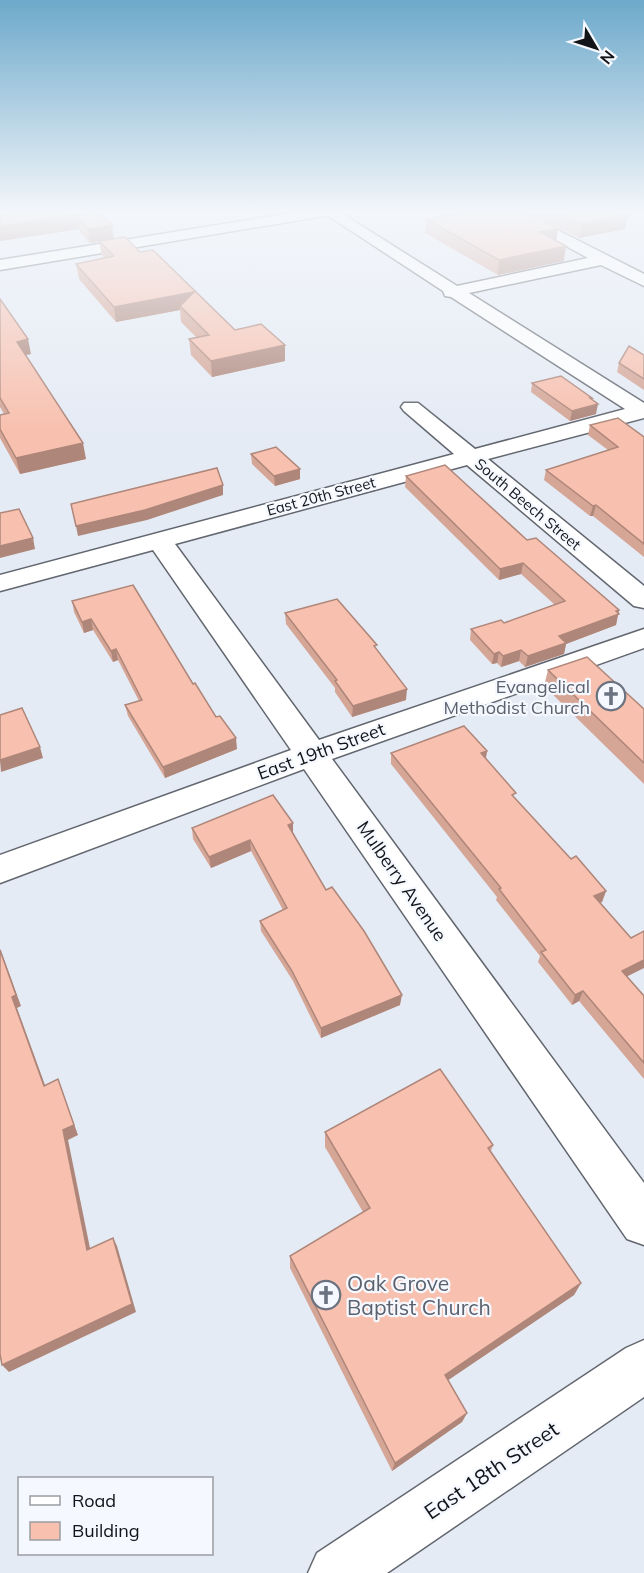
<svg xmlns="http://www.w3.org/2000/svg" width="644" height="1573" font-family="Mulish,sans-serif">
<rect width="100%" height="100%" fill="#e5ebf5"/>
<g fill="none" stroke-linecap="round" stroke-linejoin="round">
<g stroke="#62676f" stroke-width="3">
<g id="minor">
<polygon points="321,211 338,211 457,286 588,258 502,211 520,211 644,274 644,286 601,265 469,293 644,403 644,418 488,459 644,586 644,608 634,606 467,465 175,544 319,740 644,629 644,648 332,759 644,1183 644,1245 627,1239 304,769 0,883 0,855 291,750 153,550 0,591 0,575 454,454 404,411 401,407 404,403 418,403 475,449 625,409 451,297 445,296 443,291"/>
<polygon points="644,1340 644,1397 387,1573 308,1573 317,1553 626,1348"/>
</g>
</g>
<g stroke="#62676f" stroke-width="3">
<polygon id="major" points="304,211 337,211 330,215 0,270 0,260"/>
</g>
<use href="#minor" fill="#fff" fill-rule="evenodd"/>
<use href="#major" fill="#fff" fill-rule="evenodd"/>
</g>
<g fill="#d5a596">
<polygon points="0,211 104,217 114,238 140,252 235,330 285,361 212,377 191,355 189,339 197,338 181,322 180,310 116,322 79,279 76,264 104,258 102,255 99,242 90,243 80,232 80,229 0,241"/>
<polygon points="439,211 524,211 558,229 556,241 564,261 498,275 425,233 426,219 446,216"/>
<polygon points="525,211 618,211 625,229 579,238"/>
<polygon points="0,299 31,354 25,355 86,459 20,474 0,438 0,415 4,414 0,407"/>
<polygon points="644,355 644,390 617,372 619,363"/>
<polygon points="532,383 591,400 596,414 570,421 531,392"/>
<polygon points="590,425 644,437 644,557 593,516 590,516 544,480 546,470 608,450 588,435"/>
<polygon points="251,454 300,469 300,479 275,486 252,464"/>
<polygon points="406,476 527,540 619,610 616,625 566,644 564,654 525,667 519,661 501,667 497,663 492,664 470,640 471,629 504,623 555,605 521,574 499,580 405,487"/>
<polygon points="72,601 193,684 237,749 165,778 128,716 125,705 139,701 118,660 113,662 93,630 84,633 74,612"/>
<polygon points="285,613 406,700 352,717 335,692 335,688 286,624"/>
<polygon points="548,670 644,709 644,784 544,686"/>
<polygon points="487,751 486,759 515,799 571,859 606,891 602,902 599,903 627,976 644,996 644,1079 579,1001 572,1005 538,962 540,956 496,900 497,897 391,764 391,753"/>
<polygon points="192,828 293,834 326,890 400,1005 321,1038 293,981 261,931 260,921 283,910 251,851 211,868 193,839"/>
<polygon points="325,1132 493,1145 491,1151 581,1283 574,1295 448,1380 467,1413 462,1422 392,1471 290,1268 290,1256 363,1212 325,1147"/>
</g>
<g fill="#ae867a">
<polygon points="82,214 78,218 80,229 0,241 0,226"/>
<polygon points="628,215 625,229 579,238 582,224"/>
<polygon points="112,225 114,239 90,243 88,229"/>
<polygon points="558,229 556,243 540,232"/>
<polygon points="566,246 564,261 498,275 499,260"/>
<polygon points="194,292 180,306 180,310 116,322 114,307"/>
<polygon points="28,339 31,354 20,356 17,342"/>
<polygon points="285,345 285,361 212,377 211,361"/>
<polygon points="590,398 592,398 590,407 598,404 596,414 570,421 572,411"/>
<polygon points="83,443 86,459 20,474 16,458"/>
<polygon points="300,469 300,479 275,486 274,476"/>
<polygon points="223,485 223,495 147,520 78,536 76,526"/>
<polygon points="596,505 593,516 590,516 593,506"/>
<polygon points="33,538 35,549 0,558 0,546"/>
<polygon points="523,563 521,574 499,580 500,569"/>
<polygon points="619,610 616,625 566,644 564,654 525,667 528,656 559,636"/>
<polygon points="91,619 93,630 84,633 82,622"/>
<polygon points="116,649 118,660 113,662 111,651"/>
<polygon points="521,650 519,661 501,667 503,656"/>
<polygon points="499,652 497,663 492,664 494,654"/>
<polygon points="407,689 406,700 352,717 353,706"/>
<polygon points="236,738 237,749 165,778 163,767"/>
<polygon points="40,747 43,758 1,772 0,760"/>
<polygon points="487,751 485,762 481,753"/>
<polygon points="293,823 293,834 288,825"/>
<polygon points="250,840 251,851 211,868 209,857"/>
<polygon points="606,891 602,902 590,907 594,896"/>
<polygon points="0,948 21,1006 17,1008 49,1096 44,1086 12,997"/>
<polygon points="644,960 644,968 618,981 622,971"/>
<polygon points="583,991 579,1001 572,1005 575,995"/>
<polygon points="402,995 400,1005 321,1038 321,1028"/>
<polygon points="58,1079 78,1135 68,1140 92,1258 87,1250 63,1130"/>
<polygon points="113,1238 117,1246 136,1312 9,1372 2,1365"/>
<polygon points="581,1283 574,1295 441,1385 445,1375"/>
<polygon points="467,1413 462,1422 392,1471 395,1463"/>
</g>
<g fill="#f8c0ae" stroke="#ae867a" stroke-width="1.5">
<polygon points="0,211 102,211 98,211 112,225 88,229 78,218 82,214 0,226"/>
<polygon points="463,211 524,211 558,229 540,232 566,246 499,260 426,219 466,212"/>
<polygon points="554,211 618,211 628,215 582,224"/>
<polygon points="125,237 140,252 153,250 235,330 261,324 285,345 211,361 189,339 209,335 180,306 194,292 114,307 76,264 114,256 99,241"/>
<polygon points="0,299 28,339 17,342 83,443 16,458 0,429 0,415 9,413 0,398"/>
<polygon points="629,346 644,355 644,379 619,363"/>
<polygon points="561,376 592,398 590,398 598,404 572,411 532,383"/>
<polygon points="618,418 644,437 644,544 596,505 593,506 546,470 618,447 590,425"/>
<polygon points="276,447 300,469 274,476 251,454"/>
<polygon points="445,465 527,540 536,538 619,610 616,611 619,614 559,636 566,643 528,656 521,650 503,656 499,652 494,654 471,629 501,620 504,623 565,601 523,563 500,569 406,476"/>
<polygon points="217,468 223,485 145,510 76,526 71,504"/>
<polygon points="19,509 33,538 0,546 0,513"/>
<polygon points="133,585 193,684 195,683 216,717 220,716 236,738 163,767 125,705 142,700 116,649 111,651 91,619 82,622 72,601"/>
<polygon points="337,599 377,645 374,646 407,689 353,706 335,681 337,680 285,613"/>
<polygon points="587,657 644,709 644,763 548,670"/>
<polygon points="22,708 40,747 0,760 0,715"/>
<polygon points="464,726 487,751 481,753 516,793 512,795 571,859 576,856 606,891 594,896 631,938 644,931 644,960 622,971 644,996 644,1063 583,991 575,995 541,952 546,950 499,889 501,888 391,753"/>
<polygon points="273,795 293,823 288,825 326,890 332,887 364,931 402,995 321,1028 292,971 260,921 287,908 250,840 209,857 192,828"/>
<polygon points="0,950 16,995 12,997 44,1086 58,1079 74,1125 63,1130 87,1250 113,1238 132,1304 2,1365 0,1354"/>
<polygon points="440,1069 493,1145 488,1148 581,1283 445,1375 467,1413 395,1463 290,1256 370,1208 325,1132"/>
</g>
<linearGradient id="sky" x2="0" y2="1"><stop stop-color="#6da9cb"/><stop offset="0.49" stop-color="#f3f6fa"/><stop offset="1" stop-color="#f3f6fa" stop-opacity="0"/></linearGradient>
<rect width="644" height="431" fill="url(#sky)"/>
<defs>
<g id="church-ring" transform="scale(1.5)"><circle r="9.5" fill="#f5f8fe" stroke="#6b7280" stroke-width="1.5"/><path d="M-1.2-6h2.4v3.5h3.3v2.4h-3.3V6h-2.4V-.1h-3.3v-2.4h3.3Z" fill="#6b7280"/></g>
</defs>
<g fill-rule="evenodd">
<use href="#church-ring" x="611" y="696"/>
<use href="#church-ring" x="326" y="1295"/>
</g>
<g text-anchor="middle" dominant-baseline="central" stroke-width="4.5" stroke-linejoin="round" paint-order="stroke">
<g font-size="15" fill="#121417" stroke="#f5f8fe">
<text transform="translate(321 496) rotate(-15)">East 20th Street</text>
<text transform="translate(528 504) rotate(40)">South Beech Street</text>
</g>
<g font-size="18" fill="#5b616d" stroke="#f5f8fe" text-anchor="end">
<text x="590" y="686">Evangelical<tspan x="590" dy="21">Methodist Church</tspan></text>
</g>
<g font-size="18" fill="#121417" stroke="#f5f8fe">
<text transform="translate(321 751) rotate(-20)">East 19th Street</text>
<text transform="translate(402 881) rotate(55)">Mulberry Avenue</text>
</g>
<g font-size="21" fill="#5b616d" stroke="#f5f8fe" text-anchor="start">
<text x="347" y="1283">Oak Grove<tspan x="347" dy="24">Baptist Church</tspan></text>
</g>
<g font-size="21" fill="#121417" stroke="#f5f8fe">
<text transform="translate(491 1470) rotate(-34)">East 18th Street</text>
</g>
</g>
<rect x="18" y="1477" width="195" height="78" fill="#f5f8fe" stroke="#9a9da2" stroke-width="1.5"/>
<rect x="30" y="1496" width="30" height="9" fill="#ffffff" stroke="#9a9da2" stroke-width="1.5"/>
<text x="72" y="1507" font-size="18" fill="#121417">Road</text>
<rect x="30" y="1522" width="30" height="18" fill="#f8c0ae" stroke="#9a9da2" stroke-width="1.5"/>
<text x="72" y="1537" font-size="18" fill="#121417">Building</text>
<g transform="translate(596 48) rotate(129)" stroke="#f5f8fe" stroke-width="4.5" paint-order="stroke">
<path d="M0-4.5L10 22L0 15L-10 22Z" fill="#121417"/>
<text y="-9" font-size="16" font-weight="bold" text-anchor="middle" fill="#121417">N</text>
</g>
</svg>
